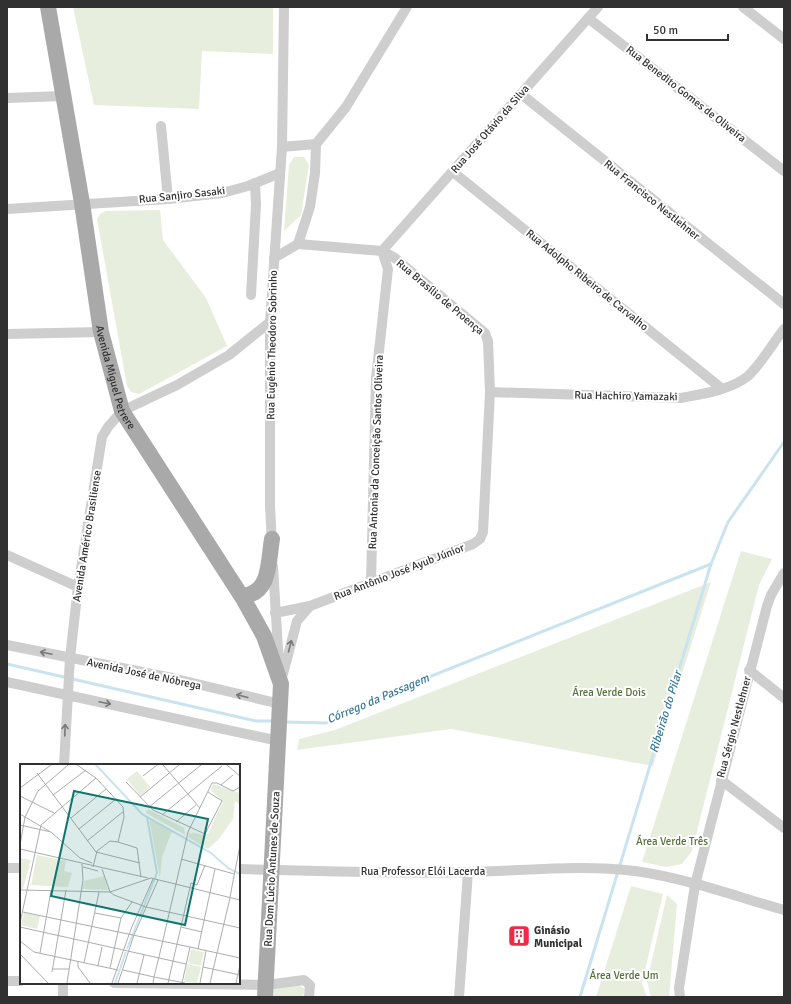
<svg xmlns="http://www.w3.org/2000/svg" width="791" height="1004" font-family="Signika,sans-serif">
<rect width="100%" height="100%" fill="#fff"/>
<g fill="#e8eede">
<polygon points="73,7 273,7 273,54 202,51 199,109 94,105"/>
<polygon points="294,157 304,157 309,165 301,215 284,231 289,165"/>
<polygon points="160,210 163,240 206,298 227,346 139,394 131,392 127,386 97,219 100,214 106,211"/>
<polygon points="741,551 772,559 759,585 692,851 682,864 667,867 642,862"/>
<polygon points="711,582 653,766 451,729 297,750 299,739 335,730"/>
<polygon points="631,886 663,894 642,983 647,997 596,997"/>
<polygon points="667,895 677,904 669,997 651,997 647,981"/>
<polygon points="272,984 299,985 305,989 303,997 271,997"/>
</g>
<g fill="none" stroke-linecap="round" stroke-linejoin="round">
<g stroke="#c9e3ef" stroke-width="3">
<polyline points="7,664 256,721 275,721"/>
<polyline points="284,722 326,723 359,705 711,564"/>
<polyline points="580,997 711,564 728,522 784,442"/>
</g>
<g stroke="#cecece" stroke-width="10">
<polyline points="743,7 784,39"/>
<polyline points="588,18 784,171"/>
<polyline points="521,94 784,304"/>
<polyline points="7,98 64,96"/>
<polyline points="161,126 168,199"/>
<polyline points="282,147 316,144"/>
<polyline points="453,172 721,388"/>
<polyline points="7,209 168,199 222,193 248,186 280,173"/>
<polyline points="298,244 310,207 315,173 316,144 346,107 407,7"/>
<polyline points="274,258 298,244 382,251 395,258 485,333 488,341 490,392 483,532 480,539 473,544 310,606 275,613"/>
<polyline points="251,295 256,205 255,183"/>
<polyline points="7,334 101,332"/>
<path d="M490,392L681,398C702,394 731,390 748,376C761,364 773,343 784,329"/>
<polyline points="272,544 270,506 270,322 282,147 284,7"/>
<polyline points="7,555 78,587"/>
<polyline points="273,566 279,666"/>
<polyline points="371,583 376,378 388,269 382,251 598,7"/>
<polyline points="7,645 172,678 280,704"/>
<polyline points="749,670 784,698"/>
<polyline points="283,674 297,621 310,606"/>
<polyline points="7,682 279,741"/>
<polyline points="64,765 70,658 78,587 102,437 108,427 122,411 177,385 229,355 270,322"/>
<polyline points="721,780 784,828"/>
<polyline points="7,868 21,868"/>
<path d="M239,869C315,871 392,874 469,872C524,871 580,864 635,871C685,878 735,896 784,910"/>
<polyline points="7,981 21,981"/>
<polyline points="63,983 63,997"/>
<polyline points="114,983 266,985 304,980 310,985 309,997"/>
<polyline points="459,997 468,872"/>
<polyline points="680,997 679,988 695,885 767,606 771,595 784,573"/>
</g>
<g stroke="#a9a9a9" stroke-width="16">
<path id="s1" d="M48,7L82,203L101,332L122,411L244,600L264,636L281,684L265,997"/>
<path d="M242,596C271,594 268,562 272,539"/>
</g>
</g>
<defs><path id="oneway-shaft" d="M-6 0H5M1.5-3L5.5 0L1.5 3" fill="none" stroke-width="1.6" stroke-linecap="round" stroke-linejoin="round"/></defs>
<g stroke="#787878">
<use href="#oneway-shaft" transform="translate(290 646) rotate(-76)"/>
<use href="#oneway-shaft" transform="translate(46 653) rotate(-168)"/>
<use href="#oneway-shaft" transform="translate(242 696) rotate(-166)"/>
<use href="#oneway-shaft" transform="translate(105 703) rotate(12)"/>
<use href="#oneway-shaft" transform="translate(65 730) rotate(-88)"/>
</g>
<defs>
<g id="building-square" transform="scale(1.15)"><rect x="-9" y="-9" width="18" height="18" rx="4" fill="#f12947" stroke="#fff"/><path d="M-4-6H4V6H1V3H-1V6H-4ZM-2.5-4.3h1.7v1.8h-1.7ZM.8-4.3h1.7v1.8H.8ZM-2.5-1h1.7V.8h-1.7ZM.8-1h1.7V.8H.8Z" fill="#fff"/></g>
</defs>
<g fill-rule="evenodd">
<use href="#building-square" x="519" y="936"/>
</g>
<g text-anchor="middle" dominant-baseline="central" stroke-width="4" stroke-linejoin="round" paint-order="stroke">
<g font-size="11" fill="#313131" stroke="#fff">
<text transform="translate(686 94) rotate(38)">Rua Benedito Gomes de Oliveira</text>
<text transform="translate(490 129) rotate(-49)">Rua José Otávio da Silva</text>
<text transform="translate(182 195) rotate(-6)">Rua Sanjiro Sasaki</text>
<text transform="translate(652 200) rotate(39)">Rua Francisco Nestlehner</text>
<text transform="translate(587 280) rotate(39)">Rua Adolpho Ribeiro de Carvalho</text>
<text transform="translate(440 297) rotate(40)">Rua Brasílio de Proença</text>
<text transform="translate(272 345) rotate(-89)">Rua Eugênio Theodoro Sobrinho</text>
<text stroke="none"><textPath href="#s1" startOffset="377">Avenida Miguel Petrere</textPath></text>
<text transform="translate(626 396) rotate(1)">Rua Hachiro Yamazaki</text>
<text transform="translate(376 452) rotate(-88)">Rua Antonia da Conceição Santos Oliveira</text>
<text transform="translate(87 536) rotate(-81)">Avenida Américo Brasiliense</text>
<text transform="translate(399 572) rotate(-21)">Rua Antônio José Ayub Júnior</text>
<text transform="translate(144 674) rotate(12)">Avenida José de Nóbrega</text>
<text transform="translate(734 727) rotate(-75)">Rua Sérgio Nestlehner</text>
<text transform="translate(272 869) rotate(-87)">Rua Dom Lúcio Antunes de Souza</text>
<text x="423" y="871">Rua Professor Elói Lacerda</text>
</g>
<g font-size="11" fill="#57703a" stroke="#fff">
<text x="609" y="692">Área Verde Dois</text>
<text x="672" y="841">Área Verde Três</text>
<text x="624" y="975">Área Verde Um</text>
</g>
<g font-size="11" font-weight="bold" fill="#313131" stroke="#fff" text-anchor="start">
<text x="534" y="930">Ginásio<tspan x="534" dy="13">Municipal</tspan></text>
</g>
<g font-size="12" font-style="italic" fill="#387b99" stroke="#fff">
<text transform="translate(378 699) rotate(-23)">Córrego da Passagem</text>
<text transform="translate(666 712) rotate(-73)">Ribeirão do Pilar</text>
</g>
</g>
<g transform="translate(20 764)">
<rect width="220" height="220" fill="#fff"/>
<path d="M117,7L130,23L120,32L107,15ZM193,20L220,29V41L215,37L213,55L199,75L188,85L168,73L169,69L173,70L171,68L183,71L188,70L198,48L203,38L191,26ZM128,45L164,64L165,71L126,49ZM129,54L152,67L142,93L140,114ZM17,91L46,97L44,107L52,109L48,123L11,121ZM0,94L11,96L3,125H0ZM84,112L88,126L63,125L64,117ZM4,148L20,152L17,165L1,161ZM171,185L184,188L181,202L168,199ZM167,200L181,203L177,219L164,218Z" fill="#e8eede"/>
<path fill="none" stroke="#c9e3ef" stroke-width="2" d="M76,1L122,50L191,89L208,104L220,110M107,185L137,109L127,53M95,219L106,188"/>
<path fill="none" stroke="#adadad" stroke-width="1" d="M57,1L76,14L103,43L104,53L98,78M143,1L180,44M207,1L220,12M17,9L76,88L120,99M123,12L137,1M106,18L133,46L185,70L202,37L188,28M201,21L213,11M0,24L31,1M33,31L66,6M0,32L34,49M120,33L159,1M129,43L181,1M0,50L29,67M142,51L202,2M51,54L86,25M156,58L176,41M0,61L31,68L60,94L72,99M59,65L96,35M67,77L104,47M0,81L5,53L18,27L48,1M0,85L128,114M161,95L214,110M63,103L78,107M73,103L77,87L90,77L98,78L117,84L121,113M82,105L90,128L94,131L126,143L220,164M177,121L185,101M0,126L90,128L131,114L220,136M210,133L220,81M3,148L170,183M75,149L101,154M0,159L21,61L76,14M0,163L166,200M161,163L182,168M0,177L14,188L98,206M178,185L195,105M20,189L31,127M197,189L210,134M0,190L28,219M139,193L168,68L192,19H197L213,27L220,23M139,193L134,213L165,219M58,197V203L70,219M64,199L79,128M78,202L82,183M183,203L220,211M90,204L101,154L112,138M33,205H49M103,206L134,213L133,219M32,208L46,126M47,219L63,116L62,100M92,219L111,165L133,115M98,219L114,171L138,116M117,219L124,191M148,219L171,119L177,121M162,219L170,183L220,194M180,219L186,187M190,219L197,189M216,219L220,201"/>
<path fill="#0f766e" fill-opacity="0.15" stroke="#0f766e" stroke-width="2" d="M54,27L188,55L165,161L31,132Z"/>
<rect width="220" height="220" fill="none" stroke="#313131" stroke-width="2"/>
</g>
<rect width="791" height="1004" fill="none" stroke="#313131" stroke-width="16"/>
<path d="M647 34v6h81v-6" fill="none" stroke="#313131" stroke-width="2"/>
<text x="653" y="34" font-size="12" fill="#313131" stroke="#ffffff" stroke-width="3" paint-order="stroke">50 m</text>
</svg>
